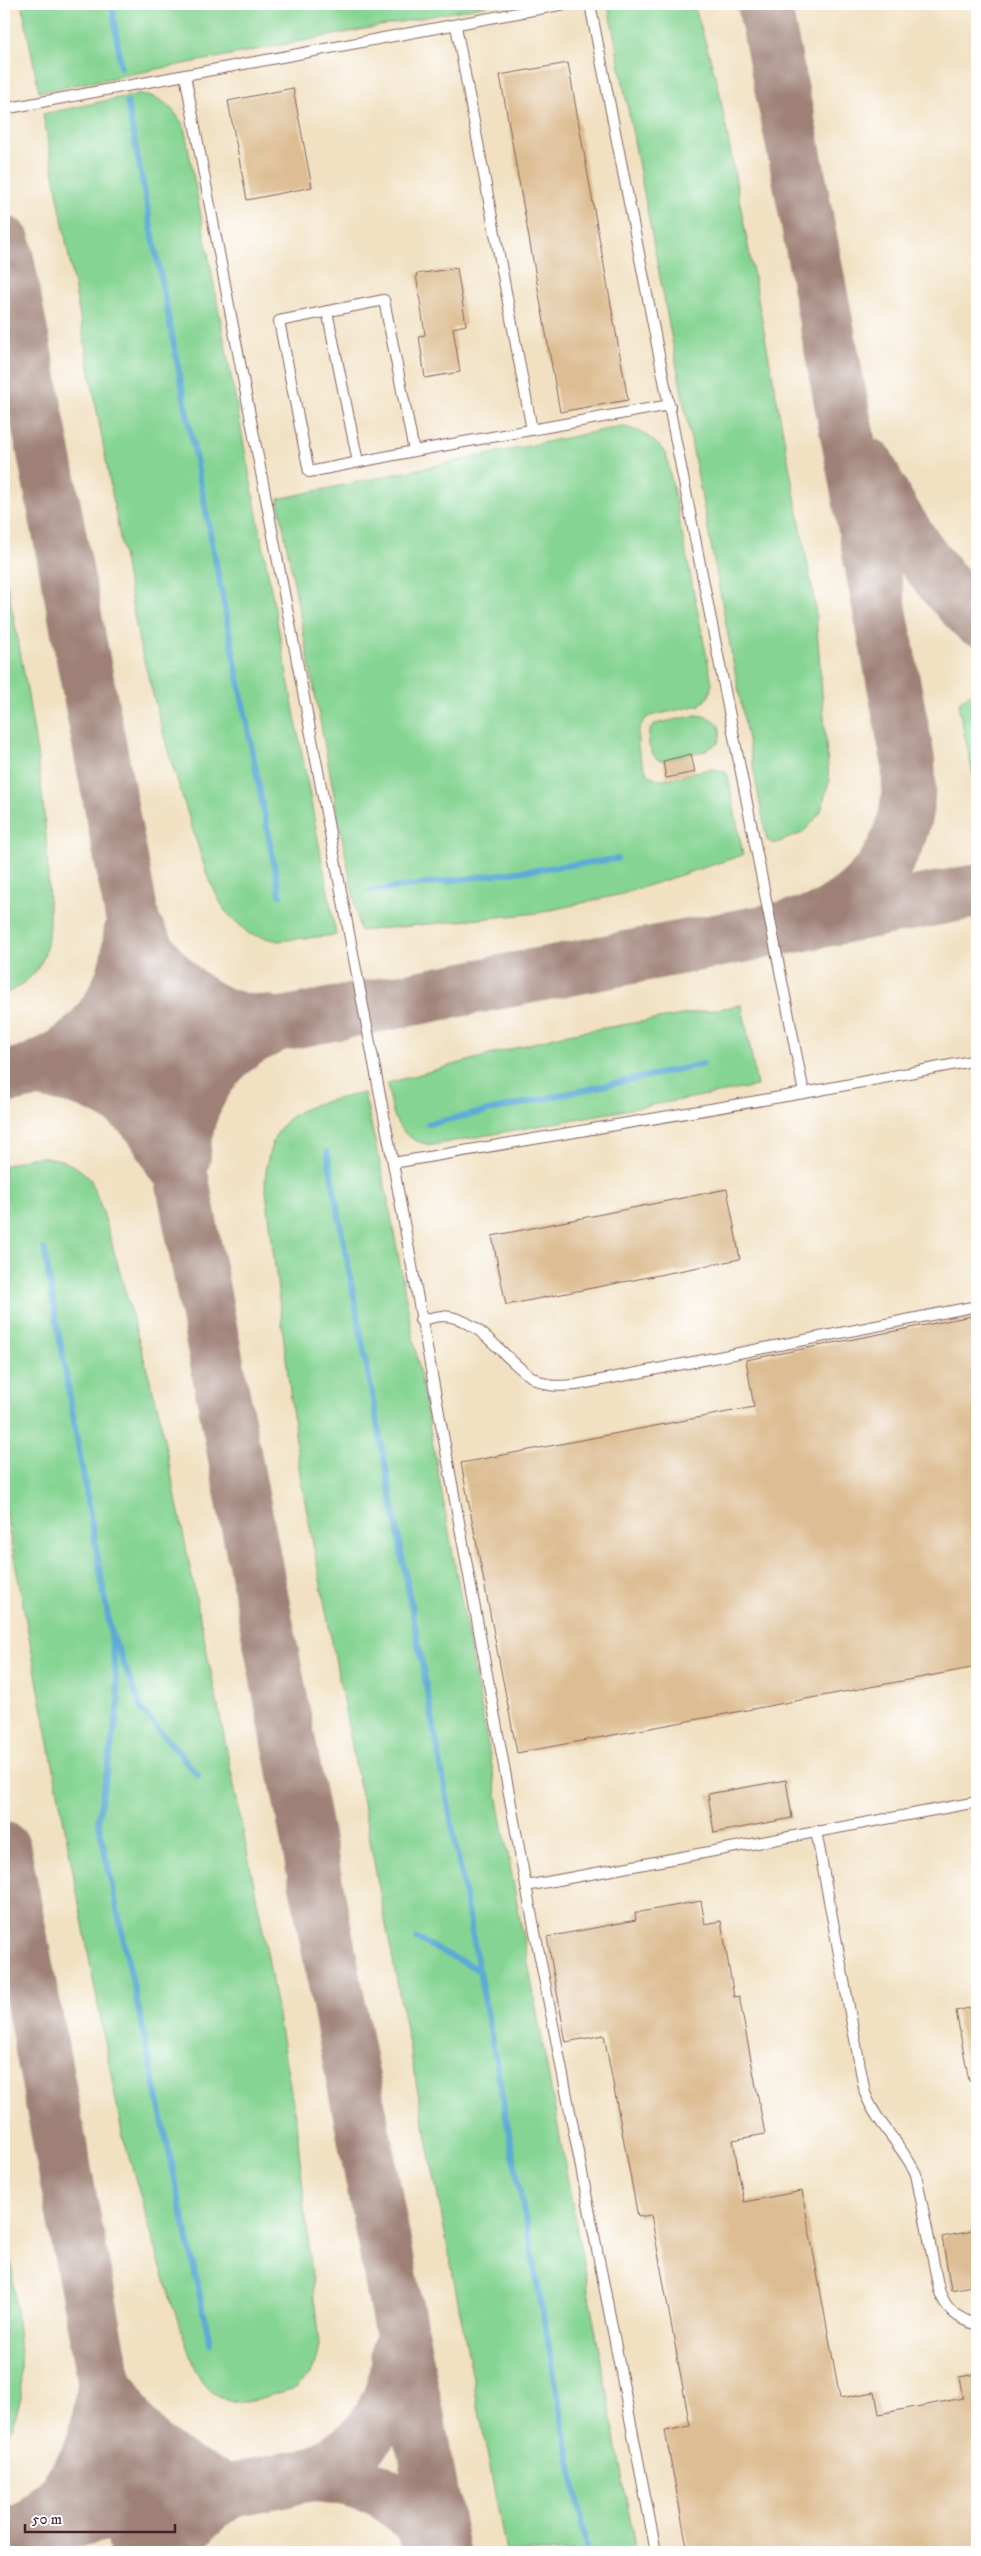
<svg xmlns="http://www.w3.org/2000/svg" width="981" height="2556" font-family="'IM FELL DW Pica',serif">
<rect width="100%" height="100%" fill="#fff"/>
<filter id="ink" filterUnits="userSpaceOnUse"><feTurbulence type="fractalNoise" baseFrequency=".02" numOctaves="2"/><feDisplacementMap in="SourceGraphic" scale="10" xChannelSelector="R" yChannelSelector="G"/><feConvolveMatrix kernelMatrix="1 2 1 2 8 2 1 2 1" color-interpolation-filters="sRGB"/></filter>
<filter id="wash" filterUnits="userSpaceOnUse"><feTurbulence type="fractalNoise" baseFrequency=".0096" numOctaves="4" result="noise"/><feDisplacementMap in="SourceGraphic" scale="20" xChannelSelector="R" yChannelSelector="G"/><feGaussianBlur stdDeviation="1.12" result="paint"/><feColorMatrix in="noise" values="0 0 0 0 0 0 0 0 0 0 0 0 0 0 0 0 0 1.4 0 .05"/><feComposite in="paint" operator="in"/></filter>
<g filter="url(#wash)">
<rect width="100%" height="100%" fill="#f1e1c2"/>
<g fill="#85d493" stroke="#687a5f">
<polygon points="22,4 494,4 39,92"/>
<polygon points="608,4 694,4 718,85 815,604 829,781 821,811 812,823 802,833 774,844 767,840"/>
<path d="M138,94C161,95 172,107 184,126L336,935L278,941L249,934L225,911L208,878L168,751L139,642L43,114Z"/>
<path d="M623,427C642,430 654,439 666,454L712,683L709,696L700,705L650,716C630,727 638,758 648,774C669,790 700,762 724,771L728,776L743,855L622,894L538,913L360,931L278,499L608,429Z"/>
<path d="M4,569C24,670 44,770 48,873C48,899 52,928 45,953C39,973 22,987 4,994Z"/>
<polygon points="969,694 977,695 977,793 959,709 960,701"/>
<path d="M697,715C715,717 725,725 718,743L705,751L663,761L657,759C648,750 644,733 655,724Z"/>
<path d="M742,1005L757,1086L433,1145C397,1141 391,1115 388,1083L562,1035Z"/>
<path d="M364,1093L388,1200L636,2552H506L300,1475L265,1182C270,1111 301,1106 364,1093Z"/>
<polygon points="45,1157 61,1160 76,1167 90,1178 103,1212 158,1409 265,1940 296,2121 319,2345 316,2360 310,2374 296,2388 247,2402 230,2401 211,2392 202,2382 195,2370 170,2298 122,2133 4,1503 4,1166 28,1158"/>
<polygon points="4,2188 20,2352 21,2397 13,2427 4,2440"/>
</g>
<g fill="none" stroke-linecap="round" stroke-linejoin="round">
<g stroke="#5dabd6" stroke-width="6">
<polyline points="112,4 121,67"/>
<polyline points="127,102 280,895"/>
<polyline points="370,891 617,859"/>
<polyline points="428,1124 703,1064"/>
<polyline points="327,1152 587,2552"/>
<polyline points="44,1249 110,1628 142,1710 198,1775"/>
<polyline points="110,1628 119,1703 98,1820 210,2343"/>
<polyline points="417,1939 479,1970"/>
</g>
<g stroke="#9e8076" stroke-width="54">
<path d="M764,4L791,135L908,760C914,831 887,884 823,918"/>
<polyline points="4,243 443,2552"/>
<path d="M868,465C894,522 932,575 977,619"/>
<path d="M138,932C165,981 208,1022 267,1022"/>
<path d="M41,1066C94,1046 129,988 130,934"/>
<path d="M43,1072C84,1077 122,1091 149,1124C158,1135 165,1151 173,1164"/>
<polyline points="4,1077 977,891"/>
<path d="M184,1157C184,1103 216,1051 267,1030"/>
<polyline points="4,1849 137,2552"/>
<path d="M113,2393C138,2449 175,2471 230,2491L223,2492"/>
<path d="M308,2475C365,2452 396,2412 398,2350"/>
<path d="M28,2529C73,2490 98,2456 102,2394"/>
<path d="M4,2534L308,2475C366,2476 412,2498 436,2552"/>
<path d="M172,2552C188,2522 202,2509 230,2491H228"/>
</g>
</g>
<g id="blocks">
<g fill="#ddbd93">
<polygon points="568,63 628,400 560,412 500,75"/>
<polygon points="293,88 312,187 247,200 228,101"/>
<polygon points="457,268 466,325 453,328 460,372 425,378 419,336 425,335 416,274"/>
<polygon points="691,754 695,772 666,778 663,761"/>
<polygon points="727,1189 740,1259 506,1305 492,1236"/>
<polygon points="977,1315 977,1667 517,1753 461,1463 754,1407 746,1360"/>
<polygon points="786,1780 792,1818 714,1833 708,1794"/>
<polygon points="701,1901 705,1924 721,1921 734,1997 739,1996 765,2134 733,2140 744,2202 802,2191 840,2398 875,2392 879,2414 963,2398 959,2377 977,2374 977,2552 688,2552 665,2431 690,2426 651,2215 638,2217 604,2035 566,2042 547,1937 636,1920 635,1913"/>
<polygon points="977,2006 977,2080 969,2081 956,2011"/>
<polygon points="977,2230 977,2285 951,2290 942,2237"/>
</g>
</g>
</g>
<g filter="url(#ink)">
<use href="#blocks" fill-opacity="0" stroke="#846360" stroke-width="1"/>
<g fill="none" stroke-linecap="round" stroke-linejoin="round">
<g stroke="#846360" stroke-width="12">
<g id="lane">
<polyline points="590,4 804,1093 977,1060"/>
<polyline points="456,26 532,430"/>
<polyline points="185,75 393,1163 526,1886 656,2552"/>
<polyline points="4,109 565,4"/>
<polyline points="327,311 358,462"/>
<polyline points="414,451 384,300 279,321 309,472 414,451 670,405"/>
<polyline points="393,1163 804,1093"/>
<path d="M420,1320C428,1319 436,1316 443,1316C485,1317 510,1374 549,1385C557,1387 568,1385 576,1385L977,1306"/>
<path d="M816,1831L865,2093C877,2124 902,2145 916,2174L939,2290C946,2310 957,2318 977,2325"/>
<polyline points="526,1886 977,1802"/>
</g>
</g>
<use href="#lane" stroke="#fff" stroke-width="10"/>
</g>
</g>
<rect width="981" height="2556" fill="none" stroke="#fff" stroke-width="20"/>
<path d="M25 2524v8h150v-8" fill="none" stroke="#4a1f2b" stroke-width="2.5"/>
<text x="32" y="2524" font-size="15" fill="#4a1f2b" stroke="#ffffff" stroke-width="4" paint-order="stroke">50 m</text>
</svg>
